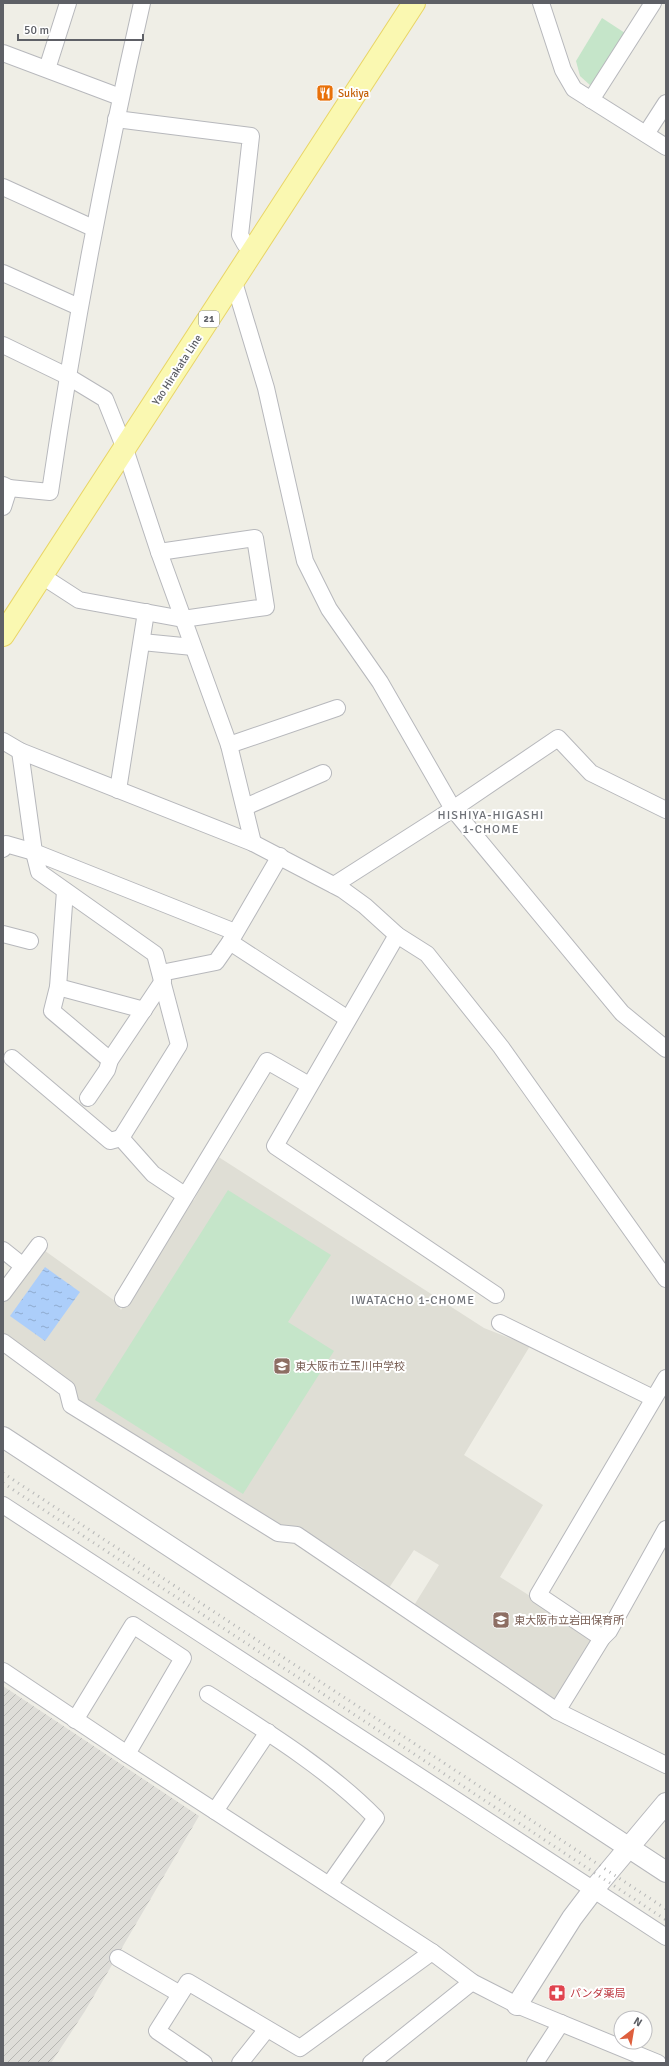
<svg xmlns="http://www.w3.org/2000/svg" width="669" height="2066" font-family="Signika,'Noto Sans JP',sans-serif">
<defs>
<pattern id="industrial-furrows" width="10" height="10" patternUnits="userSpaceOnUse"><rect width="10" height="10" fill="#deddd8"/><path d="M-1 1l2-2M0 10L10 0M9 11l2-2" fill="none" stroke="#b7b7b3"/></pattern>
<pattern id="water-ripples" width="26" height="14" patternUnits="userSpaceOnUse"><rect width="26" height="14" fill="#accefa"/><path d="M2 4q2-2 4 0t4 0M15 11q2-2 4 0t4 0" fill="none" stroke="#8fabce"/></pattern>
</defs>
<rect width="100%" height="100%" fill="#efeee6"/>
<polygon fill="url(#industrial-furrows)" points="3,1686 199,1816 85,2011 51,2063 3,2063"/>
<polygon fill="#dfded5" points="217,1156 484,1328 530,1346 464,1455 543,1505 500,1577 590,1634 593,1641 554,1700 413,1607 439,1565 414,1550 387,1591 373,1582 363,1568 301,1528 280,1527 75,1402 74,1385 3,1336 3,1303 41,1248 115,1301 121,1310 185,1203 194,1200"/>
<g fill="#c5e5c9">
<polygon points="602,18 625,33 591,86 580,76 576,61"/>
<polygon points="228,1190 331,1255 288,1322 334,1351 243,1494 95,1400"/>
</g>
<polygon fill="url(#water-ripples)" points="45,1267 80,1292 45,1341 10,1316"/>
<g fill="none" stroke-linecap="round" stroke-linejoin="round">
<g stroke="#b7b8bc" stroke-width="18">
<g id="minor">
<polyline points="541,3 563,70 574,89 666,147"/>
<polyline points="3,53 120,97"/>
<polyline points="47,69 68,3"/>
<polyline points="591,100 653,3"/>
<polyline points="116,119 251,136 240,235 245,244 255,249"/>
<polyline points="646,134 666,103"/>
<polyline points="3,187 93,228"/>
<polyline points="3,273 79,307"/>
<polyline points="234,282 266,388 305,561 329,609 380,682 453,809 622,1013 666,1049"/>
<polyline points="3,345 67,376 105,399 125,449 159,552 229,745 253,843"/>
<polyline points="3,485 9,488 3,507"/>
<path d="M9,488L50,492C74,328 105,165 142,3"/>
<polyline points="42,576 79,600 183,619 266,607 255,538 159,552"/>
<polyline points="142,642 193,647"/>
<polyline points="3,741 20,751 253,843 343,890 365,906 397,935 427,954 501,1047 666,1279"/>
<polyline points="229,745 337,708"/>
<polyline points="20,751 34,852 39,872 155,954 179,1045 121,1138 153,1174 180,1192"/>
<polyline points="118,790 146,612"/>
<polyline points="245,807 323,773"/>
<polyline points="3,849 6,844 34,852 235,932"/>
<polyline points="334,885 453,809 558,738 591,773 666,810"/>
<polyline points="65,891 58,987 52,1011 110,1060"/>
<polyline points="3,934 30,941"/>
<polyline points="397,935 275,1146 496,1295"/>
<polyline points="230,942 348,1019"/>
<polyline points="161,973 216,962 230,942 280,856"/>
<polyline points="58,987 144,1010"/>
<polyline points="12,1058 110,1141 121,1138"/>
<polyline points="88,1098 107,1070 110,1060 163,981"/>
<polyline points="3,1250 23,1266"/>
<polyline points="3,1293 39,1245"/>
<polyline points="123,1299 267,1061 309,1085"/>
<polyline points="500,1323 653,1398"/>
<polyline points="3,1342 67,1389 71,1405 278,1533 297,1535 557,1711 666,1765"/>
<polyline points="3,1505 666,1937"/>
<polyline points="602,1638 538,1595 666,1378"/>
<polyline points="3,1671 127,1754 432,1952 472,1982 517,2005 658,2063"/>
<path d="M208,1694C266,1731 328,1769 376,1818L329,1885"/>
<polyline points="557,1711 602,1638 609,1631 666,1529"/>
<polyline points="75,1720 133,1625 183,1658 127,1754"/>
<polyline points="215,1811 268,1732"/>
<polyline points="118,1958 180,1994"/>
<polyline points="204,2063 157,2031 188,1982 300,2048 432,1952"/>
<polyline points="240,2063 267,2029"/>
<polyline points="371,2063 472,1982"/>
<polyline points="535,2063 561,2023"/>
</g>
</g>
<g stroke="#b7b8bc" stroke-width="22">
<g id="tertiary">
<polyline points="3,1437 666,1872"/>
<polyline points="517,2005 572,1918 594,1889 666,1803"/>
</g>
</g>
<g stroke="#e9d566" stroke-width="24">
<polyline id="primary" points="3,635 414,3"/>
</g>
<use href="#minor" stroke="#fff" stroke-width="16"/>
<use href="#tertiary" stroke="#fff" stroke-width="20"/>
<use href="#primary" stroke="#faf8b1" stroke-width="22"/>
<g stroke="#b6b7b7" stroke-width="3" stroke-dasharray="1 5" stroke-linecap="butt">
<polyline points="3,1473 666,1909"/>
<polyline points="3,1483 666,1920"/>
</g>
</g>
<defs>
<g id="restaurant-square" transform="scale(0.9)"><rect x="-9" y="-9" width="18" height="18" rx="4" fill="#e8710a" stroke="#fff"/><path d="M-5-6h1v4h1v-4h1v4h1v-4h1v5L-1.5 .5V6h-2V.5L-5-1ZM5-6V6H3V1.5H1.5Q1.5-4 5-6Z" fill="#fff"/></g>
<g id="school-square" transform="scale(0.9)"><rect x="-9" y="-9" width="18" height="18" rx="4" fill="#8d6e63" stroke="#fff"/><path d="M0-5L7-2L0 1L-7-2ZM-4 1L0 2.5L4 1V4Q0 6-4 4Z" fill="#fff"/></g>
<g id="pharmacy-square" transform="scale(0.9)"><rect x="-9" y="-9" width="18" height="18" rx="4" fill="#e0444e" stroke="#fff"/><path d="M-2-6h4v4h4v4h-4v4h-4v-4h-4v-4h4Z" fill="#fff"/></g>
</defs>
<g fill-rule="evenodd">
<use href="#restaurant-square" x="325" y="93"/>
<use href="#school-square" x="282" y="1366"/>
<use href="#school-square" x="501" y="1620"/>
<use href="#pharmacy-square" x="557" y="1993"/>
</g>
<g text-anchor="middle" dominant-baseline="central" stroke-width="4" stroke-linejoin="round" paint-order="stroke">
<rect fill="#fff" stroke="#8e9094" stroke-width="1" x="199" y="311" width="20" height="16" rx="3"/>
<g font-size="10" font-weight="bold" fill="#5e6066">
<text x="209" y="319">21</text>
</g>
<g font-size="11" fill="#c56008" stroke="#fff" text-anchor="start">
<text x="338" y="93">Sukiya</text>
</g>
<g font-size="11" fill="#5e6066" stroke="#fff">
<text transform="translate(177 370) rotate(-57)">Yao Hirakata Line</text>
</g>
<g font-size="11" fill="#785e54" stroke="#fff" text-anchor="start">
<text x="295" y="1366">東大阪市立玉川中学校</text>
<text x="514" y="1620">東大阪市立岩田保育所</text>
</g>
<g font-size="11" fill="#be3a42" stroke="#fff" text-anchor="start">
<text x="570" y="1993">パンダ薬局</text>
</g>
<g font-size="12" letter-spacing="1" fill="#6f7278" stroke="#fff">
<text x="491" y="815">HISHIYA-HIGASHI<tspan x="491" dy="14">1-CHOME</tspan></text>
<text x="413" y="1300">IWATACHO 1-CHOME</text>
</g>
</g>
<rect width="669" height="2066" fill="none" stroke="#5e6066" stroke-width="8"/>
<g transform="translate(633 2030) rotate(31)"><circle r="19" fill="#ffffff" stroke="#bfbfc2"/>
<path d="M0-3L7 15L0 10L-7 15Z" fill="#de5f3d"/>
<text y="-6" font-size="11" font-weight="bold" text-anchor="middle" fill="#5e6066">N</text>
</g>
<path d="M18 34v6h125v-6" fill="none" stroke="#5e6066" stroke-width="2"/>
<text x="24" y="34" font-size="12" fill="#5e6066" stroke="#ffffff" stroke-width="3" paint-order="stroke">50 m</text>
</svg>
